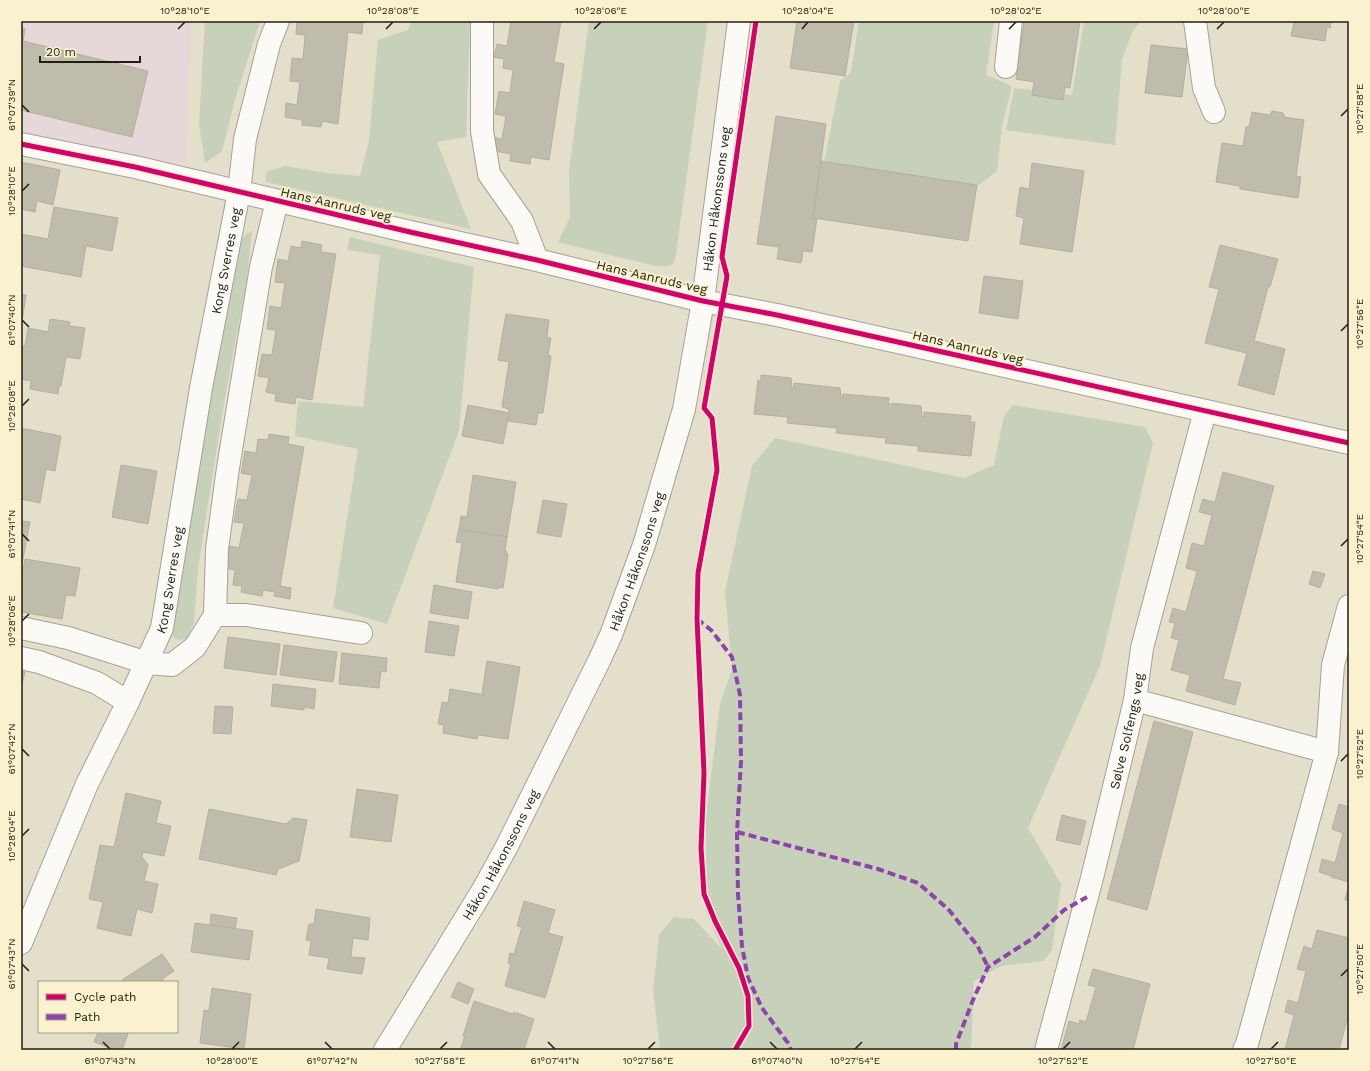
<svg xmlns="http://www.w3.org/2000/svg" width="1370" height="1071" font-family="'Work Sans',sans-serif">
<rect width="100%" height="100%" fill="#e3dfcb"/>
<polygon fill="#e6d8d8" points="21,21 191,21 186,164 85,147 21,133"/>
<g fill="#c7d1b9">
<polygon points="205,21 260,21 235,100 222,151 205,163 199,124"/>
<polygon points="412,21 470,21 466,137 437,142 471,229 266,182 266,172 285,166 327,173 360,176 369,141 378,40 408,30"/>
<polygon points="589,21 708,21 676,254 673,264 666,267 655,266 558,242 570,217 569,171"/>
<polygon points="859,21 994,21 986,75 1012,86 1002,126 997,171 979,185 824,163 840,81 851,72"/>
<polygon points="1084,21 1141,21 1132,32 1122,60 1115,145 1006,130 1014,88 1072,95"/>
<polygon points="252,230 247,279 224,403 198,568 194,622 187,638 178,640 172,636 217,359 241,239"/>
<polygon points="350,237 474,267 459,431 387,624 333,608 358,449 295,436 298,401 363,407 380,255 347,250"/>
<polygon points="1013,405 1145,427 1153,443 1100,666 1028,828 1061,884 1052,950 1044,961 1001,966 974,981 971,1050 660,1050 653,991 659,935 674,917 694,919 722,949 705,909 706,817 720,704 732,669 725,591 752,466 775,438 964,478 994,465 1004,416"/>
</g>
<g fill="#c0bcab" stroke="#b3b0a1">
<polygon points="297,21 363,21 362,34 348,32 338,124 322,121 321,127 302,125 302,120 285,117 286,103 297,105 300,82 290,81 292,58 303,59 305,35 296,34"/>
<polygon points="508,21 561,21 554,62 564,64 549,160 531,157 530,164 510,161 511,154 489,150 491,137 502,139 506,116 495,114 499,91 510,93 513,70 503,68 504,59 494,57 497,44 507,46 511,21"/>
<polygon points="797,21 854,21 845,76 790,68"/>
<polygon points="1024,21 1080,21 1070,88 1065,87 1063,100 1032,95 1034,82 1016,79"/>
<polygon points="1288,21 1331,21 1330,28 1327,27 1325,41 1291,36 1294,22"/>
<polygon points="21,28 25,29 23,41 148,71 132,137 21,110"/>
<polygon points="1151,45 1188,49 1182,97 1145,93"/>
<polygon points="1272,111 1283,113 1283,115 1284,114 1284,117 1304,120 1296,176 1301,177 1298,198 1240,189 1240,186 1216,182 1222,143 1243,146 1246,127 1249,127 1252,112 1270,115"/>
<polygon points="776,116 826,124 813,218 817,218 812,252 803,251 801,263 777,259 779,247 757,244"/>
<polygon points="821,161 977,185 968,241 813,218"/>
<polygon points="21,162 60,170 53,205 37,201 35,212 21,209"/>
<polygon points="1032,163 1084,171 1072,252 1020,244 1024,218 1016,216 1020,187 1029,189"/>
<polygon points="54,207 118,218 112,251 86,246 81,277 21,266 21,234 48,239"/>
<polygon points="302,241 322,245 321,252 336,254 312,400 296,397 295,404 275,401 276,394 266,392 269,378 258,376 262,354 272,355 276,330 267,329 270,306 281,308 285,283 275,282 278,259 288,261 291,246 301,248"/>
<polygon points="1220,245 1278,259 1270,287 1268,287 1254,341 1285,349 1274,395 1238,385 1247,353 1205,343 1219,289 1209,287"/>
<polygon points="984,276 1023,281 1018,319 979,313"/>
<polygon points="21,294 26,295 22,321 21,321"/>
<polygon points="506,314 549,320 547,337 551,338 548,355 551,356 543,413 538,413 536,425 508,421 509,409 502,407 509,362 498,360"/>
<polygon points="50,319 70,322 69,326 85,328 80,359 66,357 61,386 59,386 58,394 30,389 31,381 21,379 21,346 25,346 28,328 48,332"/>
<polygon points="761,375 791,378 792,389 793,389 794,383 840,388 841,398 842,398 843,394 889,398 888,403 890,404 889,409 891,409 892,403 921,406 922,416 924,417 924,412 971,416 970,422 975,422 971,456 918,451 918,446 885,443 886,438 836,433 837,428 787,423 788,417 754,414 758,380 761,381"/>
<polygon points="468,405 509,413 503,444 462,436"/>
<polygon points="21,428 61,436 55,471 46,469 40,503 21,499"/>
<polygon points="269,434 289,437 288,444 304,447 280,586 291,588 290,599 274,596 275,592 263,590 262,596 241,592 242,586 233,585 235,570 226,568 230,546 239,548 244,523 234,522 238,499 247,500 252,475 241,473 245,451 256,453 258,439 268,440"/>
<polygon points="121,465 157,471 148,524 112,517"/>
<polygon points="1223,472 1274,486 1223,679 1241,683 1235,705 1186,691 1190,675 1171,670 1179,640 1171,638 1175,623 1169,622 1173,608 1186,612 1197,571 1186,568 1192,543 1204,546 1212,515 1199,512 1203,499 1215,502"/>
<polygon points="473,475 516,482 507,537 459,529 461,516 467,517"/>
<polygon points="543,500 567,504 561,537 537,533"/>
<polygon points="21,521 30,522 22,564 21,564"/>
<polygon points="459,529 507,537 505,549 508,555 503,588 499,587 498,589 456,582 462,543 456,542"/>
<polygon points="25,559 80,568 75,596 66,595 62,619 21,612 21,581"/>
<polygon points="1313,571 1325,574 1320,588 1309,584"/>
<polygon points="434,585 472,592 468,619 430,613"/>
<polygon points="429,621 459,626 454,656 425,652"/>
<polygon points="228,637 280,644 276,675 224,668"/>
<polygon points="284,645 337,652 333,682 280,675"/>
<polygon points="342,653 387,658 386,672 381,671 379,688 339,684"/>
<polygon points="487,661 520,667 508,739 478,735 477,739 443,733 444,725 438,724 442,702 448,703 450,689 485,695 482,693"/>
<polygon points="21,671 25,672 21,688"/>
<polygon points="273,684 316,689 314,709 304,707 304,710 271,706"/>
<polygon points="215,706 233,707 231,734 213,733"/>
<polygon points="1154,721 1193,732 1147,910 1107,899"/>
<polygon points="357,789 398,795 391,842 350,837"/>
<polygon points="126,793 161,801 156,823 171,826 164,856 143,852 142,857 148,865 144,881 158,884 152,913 137,909 131,936 97,928 103,902 89,899 100,845 114,847"/>
<polygon points="1339,804 1349,807 1349,882 1331,877 1332,876 1319,872 1322,859 1335,863 1343,833 1332,829"/>
<polygon points="209,809 286,824 293,818 307,820 299,861 278,869 276,875 199,859"/>
<polygon points="1062,815 1086,821 1080,845 1056,840"/>
<polygon points="1349,884 1349,901 1345,900"/>
<polygon points="524,901 555,910 548,933 563,937 545,998 505,986 511,964 508,963 510,953 514,954 522,927 517,926"/>
<polygon points="316,909 370,918 368,940 353,938 351,957 365,958 362,974 327,969 329,958 309,955 311,941 306,940 309,924 314,924"/>
<polygon points="211,914 237,918 235,929 210,925"/>
<polygon points="195,923 253,931 249,960 191,952"/>
<polygon points="1317,930 1349,938 1349,1012 1339,1050 1285,1050 1294,1015 1285,1012 1288,1000 1298,1003 1306,971 1297,969 1304,946 1312,949"/>
<polygon points="162,954 174,971 162,979 164,982 124,982 122,980"/>
<polygon points="1093,969 1150,984 1133,1050 1061,1050 1069,1021 1079,1024 1080,1020 1086,1022 1096,987 1088,985"/>
<polygon points="458,982 474,989 468,1004 451,997"/>
<polygon points="212,988 251,994 244,1049 200,1043 204,1010 209,1011"/>
<polygon points="474,1001 513,1014 514,1012 534,1019 524,1050 508,1049 508,1050 460,1050 465,1036 463,1036"/>
<polygon points="98,1032 122,1032 128,1034 122,1050 115,1050 94,1042"/>
</g>
<g fill="none" stroke-linecap="round" stroke-linejoin="round">
<g stroke="#a5a293" stroke-width="24">
<g id="minor">
<polyline points="482,21 482,131 489,174 522,221 537,260"/>
<polyline points="1195,21 1204,88 1214,112"/>
<polyline points="1006,67 1011,21"/>
<polyline points="21,144 135,167 410,232 537,260 703,301 777,315 1349,443"/>
<polyline points="215,615 246,615 361,633"/>
<polyline points="21,628 68,638 147,663 172,665 195,647 215,615 217,549 228,468 261,267 277,201"/>
<polyline points="21,658 39,662 97,683 128,702"/>
<polyline points="1135,700 1327,752"/>
<path id="s1" d="M21,943L87,784L128,702L162,628L201,388L239,192L245,139L269,44L278,21"/>
<path id="s2" d="M385,1050L484,888L507,846L599,661L611,635L644,545L684,409L703,301L739,21"/>
<path id="s3" d="M1046,1050L1092,878L1135,700L1142,648L1205,411"/>
<polyline points="1244,1050 1247,1044 1327,752 1333,665 1349,606"/>
</g>
</g>
<use href="#minor" stroke="#fbfaf7" stroke-width="22"/>
<g stroke="#8e44ad" stroke-width="4" stroke-dasharray="8 4" stroke-linecap="butt">
<polyline points="697,619 711,630 732,657 740,695 741,761 737,832 738,894 742,946 748,978 762,1008 788,1043 791,1050"/>
<polyline points="737,832 878,869 918,883 948,909 977,945 988,967"/>
<polyline points="956,1050 956,1044 973,1000 988,967 1035,937 1064,910 1087,897"/>
</g>
<g stroke="#faf2ce" stroke-width="8">
<g id="cycleway">
<polyline points="21,144 135,167 410,232 537,260 703,301 777,315 1349,443"/>
<polyline points="735,1050 749,1026 748,996 739,968 715,921 704,894 701,848 704,773 697,619 698,573 717,470 712,418 704,408 727,276 722,257 756,21"/>
</g>
</g>
<use href="#cycleway" stroke="#d6006c" stroke-width="5"/>
</g>
<path fill="none" stroke="#201e10" stroke-width="1.5" d="M178,29L185,22M386,29L393,22M594,29L601,22M802,29L808,22M1009,29L1016,22M1217,29L1224,22M22,105L29,112M1341,116L1348,109M22,191L29,184M22,320L29,327M1341,331L1348,324M22,406L29,399M22,534L29,541M1341,546L1348,539M22,621L29,614M22,749L29,756M1341,761L1348,754M22,836L29,829M22,964L29,971M1341,976L1348,969M103,1042L110,1049M325,1042L332,1049M548,1042L555,1049M770,1042L777,1049M232,1049L239,1042M440,1049L447,1042M648,1049L655,1042M855,1049L862,1042M1063,1049L1070,1042M1271,1049L1278,1042"/>
<g text-anchor="middle" dominant-baseline="central" stroke-width="3.5" stroke-linejoin="round" paint-order="stroke">
<g font-size="13" fill="#201e10" stroke="#faf2ce">
<text stroke="none"><textPath href="#s2" startOffset="923">Håkon Håkonssons veg</textPath></text>
<text transform="translate(336 204) rotate(13)">Hans Aanruds veg</text>
<text stroke="none"><textPath href="#s1" startOffset="718">Kong Sverres veg</textPath></text>
<text transform="translate(652 277) rotate(13)">Hans Aanruds veg</text>
<text transform="translate(968 347) rotate(13)">Hans Aanruds veg</text>
<text stroke="none"><textPath href="#s2" startOffset="551">Håkon Håkonssons veg</textPath></text>
<text stroke="none"><textPath href="#s1" startOffset="394">Kong Sverres veg</textPath></text>
<text stroke="none"><textPath href="#s3" startOffset="329">Sølve Solfengs veg</textPath></text>
<text stroke="none"><textPath href="#s2" startOffset="227">Håkon Håkonssons veg</textPath></text>
</g>
</g>
<rect width="1370" height="1071" fill="none" stroke="#faf2ce" stroke-width="44"/>
<rect x="38" y="981" width="140" height="52" fill="#faf2ce" stroke="#a39d82"/>
<rect x="46" y="994" width="20" height="6" fill="#d6006c" stroke="#a39d82"/>
<text x="74" y="1001" font-size="12" fill="#201e10">Cycle path</text>
<rect x="46" y="1014" width="20" height="6" fill="#8e44ad" stroke="#a39d82"/>
<text x="74" y="1021" font-size="12" fill="#201e10">Path</text>
<path d="M40 56v6h100v-6" fill="none" stroke="#201e10" stroke-width="2"/>
<text x="46" y="56" font-size="12" fill="#201e10" stroke="#faf2ce" stroke-width="3" paint-order="stroke">20 m</text>
<rect x="22" y="22" width="1326" height="1027" fill="none" stroke="#201e10" stroke-width="1.5"/>
<g font-size="10" text-anchor="middle" fill="#201e10">
<text x="185" y="14">10°28'10"E</text>
<text x="393" y="14">10°28'08"E</text>
<text x="601" y="14">10°28'06"E</text>
<text x="808" y="14">10°28'04"E</text>
<text x="1016" y="14">10°28'02"E</text>
<text x="1224" y="14">10°28'00"E</text>
<text transform="translate(11 105) rotate(-90)" y="4">61°07'39"N</text>
<text transform="translate(1359 109) rotate(-90)" y="4">10°27'58"E</text>
<text transform="translate(11 191) rotate(-90)" y="4">10°28'10"E</text>
<text transform="translate(11 320) rotate(-90)" y="4">61°07'40"N</text>
<text transform="translate(1359 324) rotate(-90)" y="4">10°27'56"E</text>
<text transform="translate(11 406) rotate(-90)" y="4">10°28'08"E</text>
<text transform="translate(11 534) rotate(-90)" y="4">61°07'41"N</text>
<text transform="translate(1359 539) rotate(-90)" y="4">10°27'54"E</text>
<text transform="translate(11 621) rotate(-90)" y="4">10°28'06"E</text>
<text transform="translate(11 749) rotate(-90)" y="4">61°07'42"N</text>
<text transform="translate(1359 754) rotate(-90)" y="4">10°27'52"E</text>
<text transform="translate(11 836) rotate(-90)" y="4">10°28'04"E</text>
<text transform="translate(11 964) rotate(-90)" y="4">61°07'43"N</text>
<text transform="translate(1359 969) rotate(-90)" y="4">10°27'50"E</text>
<text x="110" y="1064">61°07'43"N</text>
<text x="232" y="1064">10°28'00"E</text>
<text x="332" y="1064">61°07'42"N</text>
<text x="440" y="1064">10°27'58"E</text>
<text x="555" y="1064">61°07'41"N</text>
<text x="648" y="1064">10°27'56"E</text>
<text x="777" y="1064">61°07'40"N</text>
<text x="855" y="1064">10°27'54"E</text>
<text x="1063" y="1064">10°27'52"E</text>
<text x="1271" y="1064">10°27'50"E</text>
</g>
</svg>
